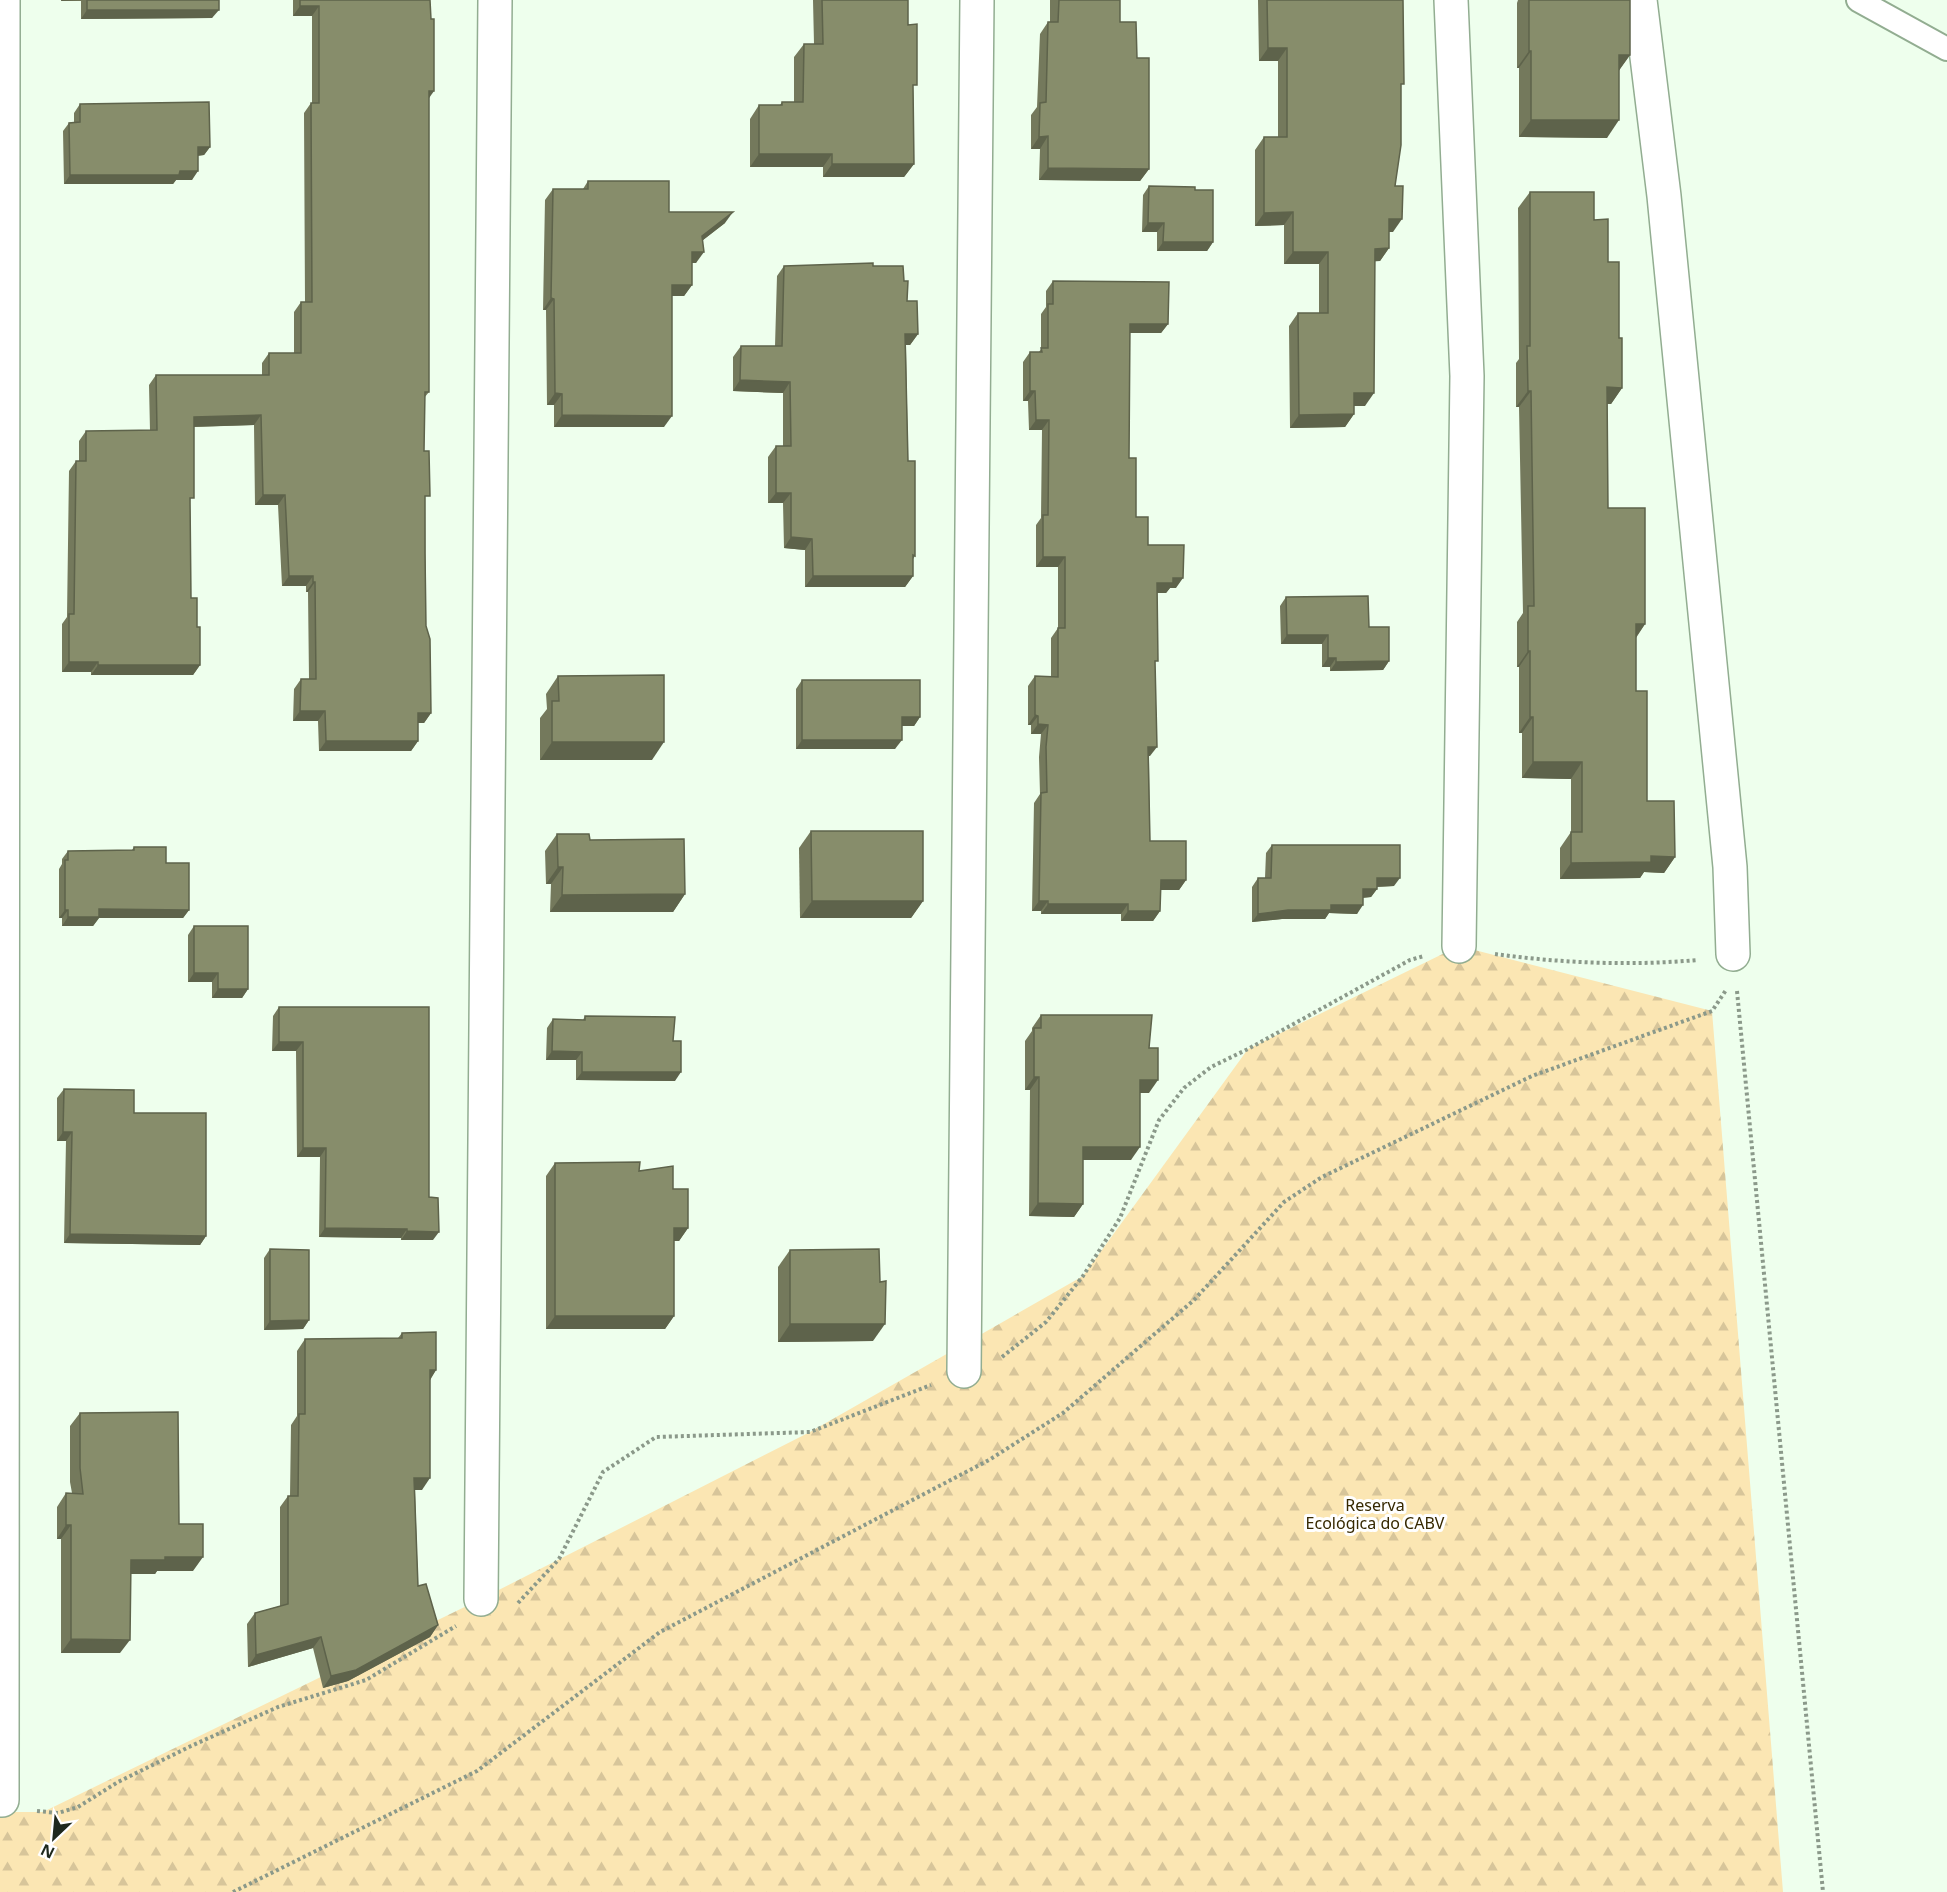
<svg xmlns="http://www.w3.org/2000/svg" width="1947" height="1892" font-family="'Noto Sans',sans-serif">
<defs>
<pattern id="forest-firs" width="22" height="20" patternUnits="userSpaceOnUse" patternTransform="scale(1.5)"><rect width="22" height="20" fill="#fbe6b3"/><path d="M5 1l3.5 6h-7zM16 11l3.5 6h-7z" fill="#d7c59a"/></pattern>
</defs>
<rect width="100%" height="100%" fill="#eeffed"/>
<polygon fill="url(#forest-firs)" points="1459,946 1712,1011 1783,1892 0,1892 0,1812 43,1812 481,1599 810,1432 1083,1276 1248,1049"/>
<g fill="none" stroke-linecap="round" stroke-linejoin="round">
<g stroke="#92ad91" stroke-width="26">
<polyline id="service" points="1858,0 1947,49"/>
</g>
<g stroke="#92ad91" stroke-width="36">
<g id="minor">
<polyline points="1451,0 1467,376 1459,946"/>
<polyline points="1640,0 1664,196 1730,867 1733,954"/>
<polyline points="964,1371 977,0"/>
<polyline points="481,1599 495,0"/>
<polyline points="2,1800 3,0"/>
</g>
</g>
<g stroke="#8b998a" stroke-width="4" stroke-dasharray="3 3" stroke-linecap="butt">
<path d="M1495,954C1560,963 1631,966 1697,960"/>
<polyline points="1737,991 1823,1892"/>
<polyline points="1002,1357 1046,1322 1083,1276 1120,1218 1159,1120 1184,1088 1211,1067 1248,1049 1410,960 1424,956"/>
<polyline points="518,1603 559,1559 603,1472 656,1437 810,1432 931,1385"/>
<polyline points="37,1811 58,1813 78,1807 118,1782 191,1746 278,1707 366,1680 456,1626"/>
<polyline points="233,1892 477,1771 660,1632 989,1460 1063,1413 1194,1300 1284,1202 1322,1177 1532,1076 1712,1011 1726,990"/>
</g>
<use href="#service" stroke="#fff" stroke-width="22"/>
<use href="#minor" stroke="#fff" stroke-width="33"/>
</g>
<g fill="#74795c">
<polygon points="61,0 219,0 212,18 81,19 81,1 61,1"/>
<polygon points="293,0 430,0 429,98 429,392 424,398 424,451 425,502 426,626 431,713 424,723 418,723 418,741 411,751 319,751 318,721 293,721 294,689 301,679 309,679 308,592 306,592 306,586 282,586 278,505 255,505 254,425 194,427 190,504 191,598 197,627 200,665 193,675 91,675 91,672 62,672 62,624 67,617 69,471 76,461 79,461 79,441 86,431 150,431 149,385 156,375 262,375 262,363 269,353 294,353 294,312 301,302 305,302 304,113 311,103 312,103 312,16 293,16"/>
<polygon points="813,0 908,0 908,25 913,90 914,164 904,177 823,177 823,167 750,167 750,119 759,105 780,105 782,102 794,102 794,57 804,44 814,44"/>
<polygon points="1050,0 1120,0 1120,22 1137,58 1149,169 1140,181 1039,180 1040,149 1031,149 1031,115 1037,107 1040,34 1048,22 1050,22"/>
<polygon points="1258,0 1403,0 1401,88 1395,186 1393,232 1389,232 1389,248 1380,261 1375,261 1365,406 1354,406 1354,414 1345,427 1290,428 1289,326 1298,313 1319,313 1319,264 1284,264 1284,225 1255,226 1255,150 1264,137 1278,137 1278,61 1259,61"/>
<polygon points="1518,0 1630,0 1630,55 1619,70 1607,138 1519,137 1519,68 1517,68 1517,3"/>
<polygon points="80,104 210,147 204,155 198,156 192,180 176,180 173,184 64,184 63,131 69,123 74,123 74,113"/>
<polygon points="588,181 669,212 725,223 703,240 696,263 692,263 692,285 684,296 672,296 664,427 554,427 554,405 547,405 546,310 543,310 545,200 553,189 583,189"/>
<polygon points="1149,186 1195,190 1213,242 1207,251 1157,251 1157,232 1142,232 1143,195"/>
<polygon points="1530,192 1594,220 1608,262 1619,338 1622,388 1611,404 1607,404 1608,508 1645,624 1636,638 1636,691 1647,801 1675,857 1664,873 1644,872 1640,878 1560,879 1560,848 1571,832 1571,779 1522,778 1522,733 1519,733 1519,667 1517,667 1517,622 1523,613 1519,407 1516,407 1516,363 1519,359 1518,208"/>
<polygon points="784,266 873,266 904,281 907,301 918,334 910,345 906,345 908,461 915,556 913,559 913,576 905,587 805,587 805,550 784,548 783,503 768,503 768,457 776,446 783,446 783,393 733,391 733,357 741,346 775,346 777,276"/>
<polygon points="1053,281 1168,324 1161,333 1130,333 1129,458 1136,517 1148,545 1176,588 1170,588 1166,593 1157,593 1155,665 1150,756 1149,756 1150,841 1186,880 1179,890 1160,890 1160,911 1153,921 1121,921 1121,914 1041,914 1041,911 1032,911 1034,803 1040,794 1039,757 1041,734 1031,734 1031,725 1028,725 1028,686 1035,676 1051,677 1051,638 1058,628 1058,567 1036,567 1036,525 1041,518 1042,430 1029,430 1028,401 1023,401 1023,362 1030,352 1039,352 1041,349 1041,314 1046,307 1046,291"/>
<polygon points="1286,597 1369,627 1389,661 1383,670 1330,671 1330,667 1322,667 1322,644 1281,644 1280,606"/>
<polygon points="558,676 652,760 540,760 540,718 547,709 546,694"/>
<polygon points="802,680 920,717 914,726 902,726 895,749 796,749 796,689"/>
<polygon points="811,831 923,901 911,918 800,918 799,848"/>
<polygon points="557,834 590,840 685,894 673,912 550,912 551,884 546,884 545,851"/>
<polygon points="1272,845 1394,886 1377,887 1377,889 1371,897 1363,898 1357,914 1329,913 1325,919 1282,919 1252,922 1252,887 1258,878 1265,878 1266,853"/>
<polygon points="134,847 166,863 189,910 183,918 99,918 93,926 62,926 62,918 59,918 59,869 62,864 62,859 68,851 132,850"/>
<polygon points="194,926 248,989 242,998 212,998 212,982 188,982 188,935"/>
<polygon points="279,1007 429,1197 433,1240 401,1240 401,1238 319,1237 320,1157 297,1157 296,1051 272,1051 273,1016"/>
<polygon points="1041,1015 1149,1048 1149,1093 1140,1093 1131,1160 1083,1160 1083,1204 1074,1217 1029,1216 1030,1090 1025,1090 1025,1041 1032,1031 1032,1028"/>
<polygon points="585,1016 673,1041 675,1081 576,1080 576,1060 546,1060 547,1028 553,1019 583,1020"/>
<polygon points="64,1089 134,1113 206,1236 200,1245 64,1243 66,1141 57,1141 57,1098"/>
<polygon points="555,1163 639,1171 673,1189 688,1228 679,1241 674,1241 674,1316 665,1329 546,1329 546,1176"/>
<polygon points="270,1249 309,1320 303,1329 264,1330 264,1258"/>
<polygon points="790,1250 873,1341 778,1342 778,1267"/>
<polygon points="402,1333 436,1370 430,1379 422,1490 415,1490 418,1586 438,1625 430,1637 348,1681 323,1688 313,1648 248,1667 247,1624 255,1613 280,1606 280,1507 288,1496 290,1496 291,1425 297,1416 297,1351 305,1339 398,1338"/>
<polygon points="80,1413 179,1524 193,1571 157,1571 155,1574 130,1574 120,1653 61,1653 61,1539 57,1539 57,1507 66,1493 72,1493 70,1482 70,1426"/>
</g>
<g fill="#5e634b">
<polygon points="62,0 82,0 61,1"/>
<polygon points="300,6 319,6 312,16 293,16"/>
<polygon points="87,10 219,10 212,18 81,19"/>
<polygon points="1268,48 1287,48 1278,61 1259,61"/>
<polygon points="1529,51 1531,51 1519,68 1517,68"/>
<polygon points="1619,55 1630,55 1618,72"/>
<polygon points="429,91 434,91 427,101"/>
<polygon points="1531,120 1619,120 1607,138 1519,137"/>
<polygon points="1048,136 1040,149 1031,149 1039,137"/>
<polygon points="198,147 210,147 204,155 191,156"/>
<polygon points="759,154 832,154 823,167 750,167"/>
<polygon points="832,164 914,164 904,177 823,177"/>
<polygon points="1048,168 1149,169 1140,181 1039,180"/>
<polygon points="180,171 198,171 192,180 176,180 173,184 64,184 70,175"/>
<polygon points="733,212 725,223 694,247 702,236"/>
<polygon points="1293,212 1284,225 1255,226 1264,213"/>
<polygon points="1389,219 1402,219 1393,232 1380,232"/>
<polygon points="1148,223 1164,223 1157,232 1142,232"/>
<polygon points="1163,242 1213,242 1207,251 1157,251"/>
<polygon points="1389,248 1380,261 1366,262 1375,249"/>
<polygon points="692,252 704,252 696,263 684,263"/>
<polygon points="1293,252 1328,252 1319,264 1284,264"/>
<polygon points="672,285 692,285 684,296 664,296"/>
<polygon points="551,298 554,299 546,310 543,310"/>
<polygon points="1130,324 1168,324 1161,333 1123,333"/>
<polygon points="905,334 918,334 910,345 898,345"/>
<polygon points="740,380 790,382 783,393 733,391"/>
<polygon points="1607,387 1622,388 1611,404 1595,403"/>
<polygon points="1030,391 1035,391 1028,401 1023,401"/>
<polygon points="1528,391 1531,391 1519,407 1516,407"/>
<polygon points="555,393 562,394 554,405 547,405"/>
<polygon points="1354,393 1374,393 1365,406 1345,406"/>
<polygon points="1354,414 1345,427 1290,428 1299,415"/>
<polygon points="261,415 254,425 187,427 194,417"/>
<polygon points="562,415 672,416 664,427 554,427"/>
<polygon points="1036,420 1049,420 1042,430 1029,430"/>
<polygon points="776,493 791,493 783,503 768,503"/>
<polygon points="263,495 285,495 278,505 255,505"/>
<polygon points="791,537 812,539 805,550 784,548"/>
<polygon points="1043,557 1065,557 1058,567 1036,567"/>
<polygon points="289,576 313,576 306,586 282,586"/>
<polygon points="813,576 913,576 905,587 805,587"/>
<polygon points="1173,578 1183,578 1176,588 1170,588 1166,593 1150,593 1157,583"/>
<polygon points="313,582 315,582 308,592 306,592"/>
<polygon points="1636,624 1645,624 1634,640"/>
<polygon points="1287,635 1328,635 1322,644 1281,644"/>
<polygon points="1528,651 1530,651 1519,667 1517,667"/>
<polygon points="1328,658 1336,658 1330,667 1322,667"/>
<polygon points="1389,661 1383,670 1330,671 1336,662"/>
<polygon points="69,662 98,662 91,672 62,672"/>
<polygon points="98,665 200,665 193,675 91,675"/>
<polygon points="300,711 325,711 318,721 293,721"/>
<polygon points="418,713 431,713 424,723 411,723"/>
<polygon points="1035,715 1038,716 1031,725 1028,725"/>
<polygon points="902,717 920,717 914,726 896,726"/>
<polygon points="1530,717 1533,717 1522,733 1519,733"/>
<polygon points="1038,724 1048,725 1041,734 1031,734"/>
<polygon points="802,740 902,740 895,749 796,749"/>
<polygon points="326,741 418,741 411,751 319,751"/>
<polygon points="552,742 664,742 652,760 540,760"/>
<polygon points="1148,747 1157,747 1150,756 1142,756"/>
<polygon points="1533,762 1582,762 1571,779 1522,778"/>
<polygon points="1651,856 1675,857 1664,873 1644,872 1640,878 1560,879 1571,863"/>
<polygon points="558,867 563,867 551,884 546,884"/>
<polygon points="1377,878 1400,878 1394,886 1371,887"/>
<polygon points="1161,880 1186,880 1179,890 1154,890"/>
<polygon points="1363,889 1377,889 1371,897 1357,898"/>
<polygon points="685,894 673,912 550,912 562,895"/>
<polygon points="812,901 923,901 911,918 800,918"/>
<polygon points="1039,901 1048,901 1041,911 1032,911"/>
<polygon points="1048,904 1128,904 1121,914 1041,914"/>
<polygon points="1331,905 1363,905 1357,914 1329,913 1325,919 1282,919 1252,922 1258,914"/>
<polygon points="99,909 189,910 183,918 99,918 93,926 62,926 68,917"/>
<polygon points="65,910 68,910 62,918 59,918"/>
<polygon points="1128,911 1160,911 1153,921 1121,921"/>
<polygon points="194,973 218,973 212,982 188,982"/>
<polygon points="218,989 248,989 242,998 212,998"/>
<polygon points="279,1042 303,1042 296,1051 272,1051"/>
<polygon points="552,1051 582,1052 576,1060 546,1060"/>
<polygon points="582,1072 681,1072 675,1081 576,1080"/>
<polygon points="1034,1077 1039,1077 1030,1090 1025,1090"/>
<polygon points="1140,1080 1158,1080 1149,1093 1131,1093"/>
<polygon points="63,1132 72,1132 66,1141 57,1141"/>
<polygon points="1083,1147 1140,1147 1131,1160 1074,1160"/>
<polygon points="303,1148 326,1148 320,1157 297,1157"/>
<polygon points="1038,1203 1083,1204 1074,1217 1029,1216"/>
<polygon points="325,1228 407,1229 401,1238 319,1237"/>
<polygon points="674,1228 688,1228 679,1241 665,1241"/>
<polygon points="407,1231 439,1232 433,1240 401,1240"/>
<polygon points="70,1234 206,1236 200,1245 64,1243"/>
<polygon points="555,1316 674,1316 665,1329 546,1329"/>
<polygon points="309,1320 303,1329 264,1330 270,1321"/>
<polygon points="790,1324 885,1324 873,1341 778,1342"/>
<polygon points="430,1370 436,1370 429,1382"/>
<polygon points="414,1478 430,1478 422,1490 407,1490"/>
<polygon points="66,1525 71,1525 61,1539 57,1539"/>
<polygon points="165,1557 203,1557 193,1571 157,1571 155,1574 121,1574 131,1560"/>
<polygon points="438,1625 430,1637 348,1681 323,1688 331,1676"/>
<polygon points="321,1637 313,1648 248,1667 256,1655"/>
<polygon points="71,1639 130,1640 120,1653 61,1653"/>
</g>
<g fill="#878d6b" stroke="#5e634b" stroke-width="1.5">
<rect x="87" y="0" width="132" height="10"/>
<polygon points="300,0 430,0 431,19 434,19 434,91 429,91 429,392 425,392 424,451 429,451 430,496 425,496 425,553 426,626 430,639 431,713 418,713 418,741 326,741 325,711 300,711 301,679 316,679 315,582 313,582 313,576 289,576 285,495 263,495 261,415 194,417 194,498 190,498 191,598 197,598 197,627 200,627 200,665 98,665 98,662 69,662 69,614 74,614 76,461 86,461 86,431 157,430 156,375 269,375 269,353 301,353 301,302 312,302 311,103 319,103 319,6 300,6"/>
<polygon points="822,0 908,0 908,25 917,24 917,85 913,85 914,164 832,164 832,154 759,154 759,105 782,105 782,102 803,102 804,44 823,44"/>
<polygon points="1059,0 1120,0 1120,22 1136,22 1137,58 1149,58 1149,169 1048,168 1048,136 1039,137 1040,103 1046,102 1048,22 1058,22"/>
<polygon points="1267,0 1403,0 1404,84 1401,84 1401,145 1395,186 1403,186 1402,219 1389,219 1389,248 1375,249 1374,393 1354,393 1354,414 1299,415 1298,313 1328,313 1328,252 1293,252 1293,212 1264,213 1264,137 1287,137 1287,48 1268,48"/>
<polygon points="1529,0 1630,0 1630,55 1619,55 1619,120 1531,120 1531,51 1529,51"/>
<polygon points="209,102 210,147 198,147 198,171 180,171 179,175 70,175 69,123 80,122 80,104"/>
<polygon points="588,181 669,181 669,212 733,212 702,236 704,252 692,252 692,285 672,285 672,416 562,415 562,394 555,393 554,299 551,298 553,189 588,189"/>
<polygon points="1149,186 1195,187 1195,190 1213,190 1213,242 1163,242 1164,223 1148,223"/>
<polygon points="1530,192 1594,192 1594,220 1608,219 1608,262 1619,262 1619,338 1622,338 1622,388 1607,387 1608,508 1645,508 1645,624 1636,624 1636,691 1647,691 1647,801 1674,801 1675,857 1651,856 1651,862 1571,863 1571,832 1582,832 1582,762 1533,762 1533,717 1530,717 1530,651 1528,651 1528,606 1534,606 1531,391 1528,391 1527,346 1530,346"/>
<polygon points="873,263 873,266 903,266 904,281 908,281 907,301 917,301 918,334 905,334 908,461 915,461 915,556 913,555 913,576 813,576 812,539 791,537 791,493 776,493 776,446 791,446 790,382 740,380 741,346 782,346 784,266"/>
<polygon points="1053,281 1169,282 1168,324 1130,324 1129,458 1136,458 1136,517 1148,517 1148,545 1184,545 1183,578 1173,578 1173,583 1157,583 1158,661 1155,661 1157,747 1148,747 1150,841 1186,841 1186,880 1161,880 1160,911 1128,911 1128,904 1048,904 1048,901 1039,901 1041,793 1047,792 1046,747 1048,725 1038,724 1038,716 1035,715 1035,676 1058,677 1058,628 1065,628 1065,557 1043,557 1043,515 1048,515 1049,420 1036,420 1035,391 1030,391 1030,352 1042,352 1041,348 1048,348 1048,304 1053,304"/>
<polygon points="1368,596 1369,627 1389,627 1389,661 1336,662 1336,658 1328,658 1328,635 1287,635 1286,597"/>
<polygon points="664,675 664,742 552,742 552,701 559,701 558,676"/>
<polygon points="802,680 920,680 920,717 902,717 902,740 802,740"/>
<polygon points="811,831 923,831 923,901 812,901"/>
<polygon points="557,834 589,834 590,840 684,839 685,894 562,895 563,867 558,867"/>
<polygon points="1272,845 1400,845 1400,878 1377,878 1377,889 1363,889 1363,905 1331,905 1331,910 1288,910 1258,914 1258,878 1271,878"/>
<polygon points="134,847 166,847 166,863 189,863 189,910 99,909 99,917 68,917 68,910 65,910 65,860 68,860 68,851 134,850"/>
<polygon points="194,926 248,926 248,989 218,989 218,973 194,973"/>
<polygon points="279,1007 429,1007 429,1197 438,1198 439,1232 407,1231 407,1229 325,1228 326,1148 303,1148 303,1042 279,1042"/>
<polygon points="1041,1015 1152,1015 1149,1048 1158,1048 1158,1080 1140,1080 1140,1147 1083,1147 1083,1204 1038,1203 1039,1077 1034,1077 1034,1028 1041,1028"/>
<polygon points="585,1016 675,1017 673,1041 681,1041 681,1072 582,1072 582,1052 552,1051 553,1019 585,1020"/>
<polygon points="64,1089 134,1090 134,1113 206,1113 206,1236 70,1234 72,1132 63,1132"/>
<polygon points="640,1162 639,1171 673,1166 673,1189 688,1189 688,1228 674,1228 674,1316 555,1316 555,1163"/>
<polygon points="270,1249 309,1250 309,1320 270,1321"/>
<polygon points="879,1249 880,1282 886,1281 885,1324 790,1324 790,1250"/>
<polygon points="436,1332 436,1370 430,1370 430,1478 414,1478 418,1586 426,1584 438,1625 356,1670 331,1676 321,1637 256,1655 255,1613 288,1604 288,1496 298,1496 299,1414 305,1414 305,1339 402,1338 402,1333"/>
<polygon points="178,1412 179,1524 203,1524 203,1557 165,1557 165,1560 131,1560 130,1640 71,1639 71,1525 66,1525 66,1493 83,1494 80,1468 80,1413"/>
</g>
<g text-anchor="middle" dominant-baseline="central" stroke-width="6" stroke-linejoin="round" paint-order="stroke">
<g font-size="16" fill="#362800" stroke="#fff">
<text x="1375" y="1505">Reserva<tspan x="1375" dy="18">Ecológica do CABV</tspan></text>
</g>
</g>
<g transform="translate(54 1838) rotate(206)" stroke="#ffffff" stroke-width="4.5" paint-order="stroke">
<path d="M0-4.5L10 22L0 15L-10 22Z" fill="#1e281d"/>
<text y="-9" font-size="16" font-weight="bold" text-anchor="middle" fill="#1e281d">N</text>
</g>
</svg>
